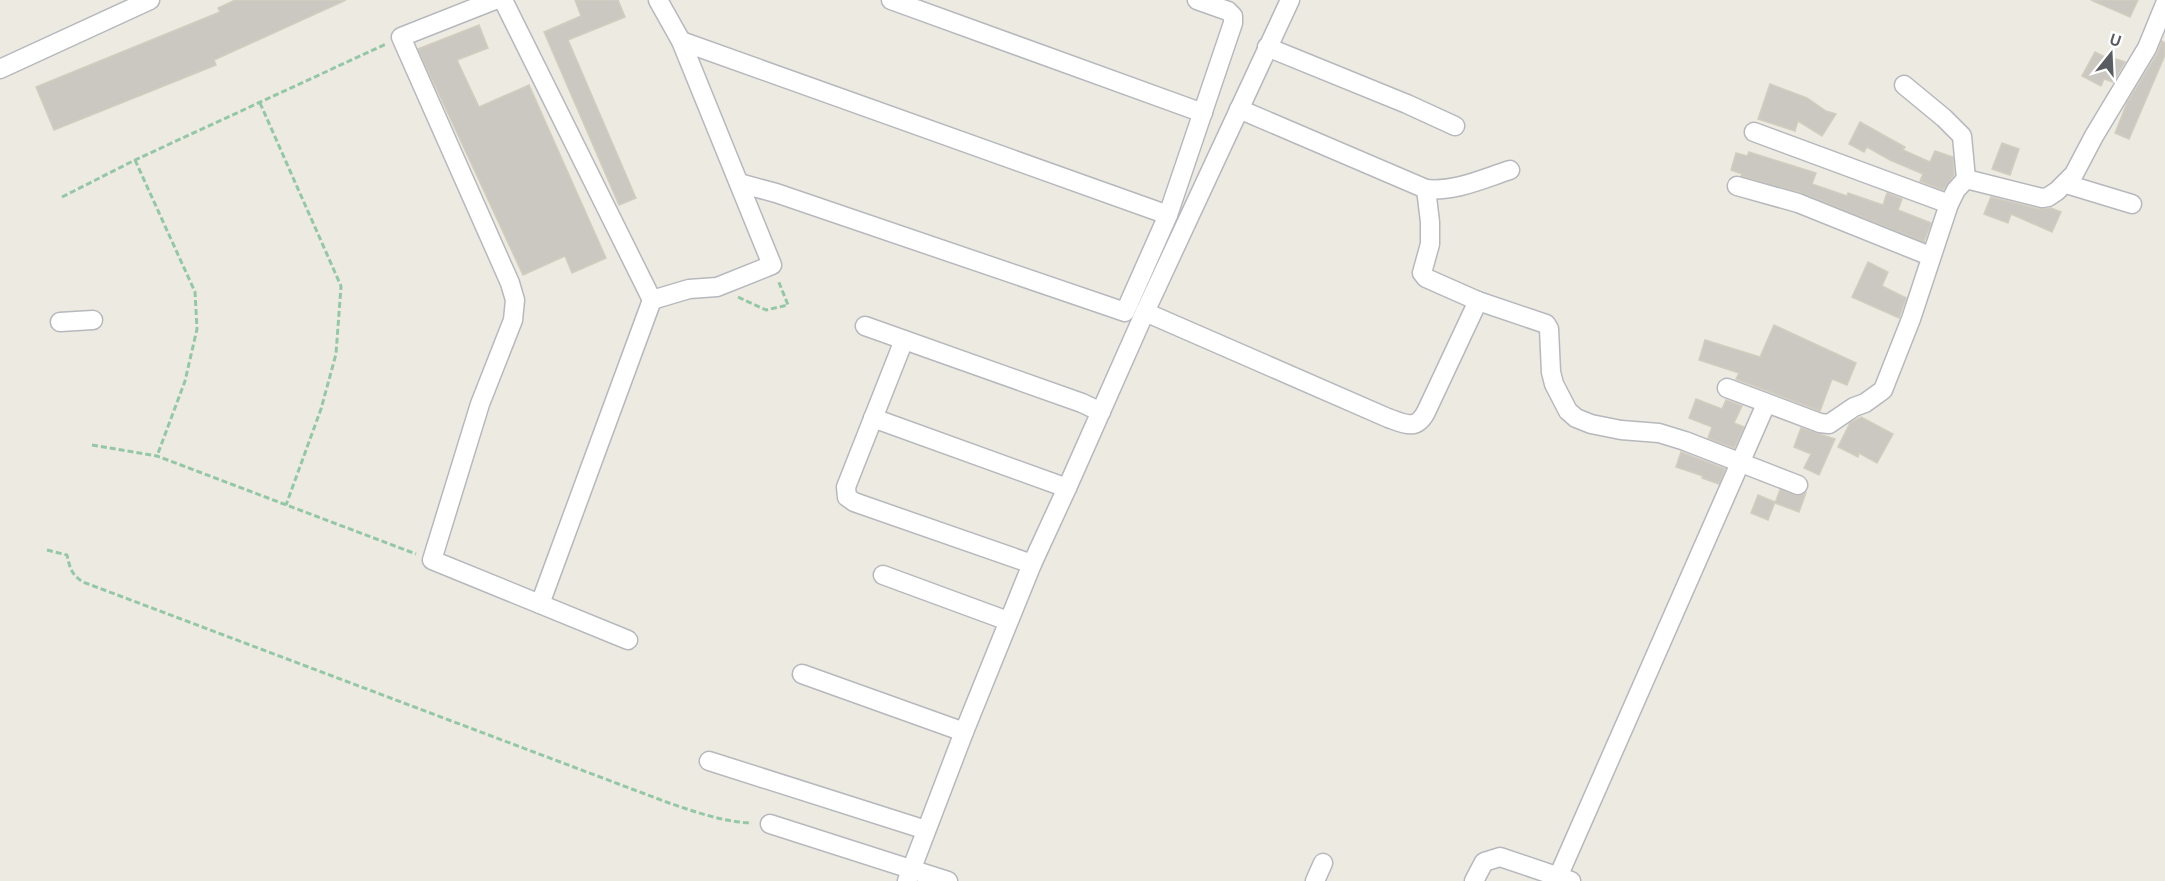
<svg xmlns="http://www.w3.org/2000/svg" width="2165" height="881" font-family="'DM Sans',sans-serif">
<rect width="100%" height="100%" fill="#edebe1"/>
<g fill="#cac8c0" stroke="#d2cdbf" stroke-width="1.5">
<polygon points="235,0 346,0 214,60 216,65 54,130 36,87 220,12 218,8"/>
<polygon points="575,0 618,0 625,17 568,40 636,198 619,205 544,32 581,16"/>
<polygon points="2091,0 2138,0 2130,17"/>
<polygon points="479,25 488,48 457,60 479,107 529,85 606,258 572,273 565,256 523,275 418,49"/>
<polygon points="2162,41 2165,43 2165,55 2129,139 2115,133 2127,103 2157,54"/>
<polygon points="2095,52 2115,62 2116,59 2125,62 2113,82 2104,79 2101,86 2082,76"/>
<polygon points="1770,84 1807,98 1826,111 1836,114 1822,136 1798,121 1795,131 1758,119"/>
<polygon points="1860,122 1905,147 1903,150 1930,162 1935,151 1953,157 1954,175 1943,190 1920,181 1923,174 1890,160 1867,147 1864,152 1849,144"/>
<polygon points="2002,143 2019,149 2010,175 1992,169"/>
<polygon points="1749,152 1816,173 1812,184 1847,196 1848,193 1883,205 1887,193 1902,199 1898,210 1931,223 1924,242 1802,193 1741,176 1742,174 1731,170 1736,153 1747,156"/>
<polygon points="1991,197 2039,209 2051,208 2061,212 2052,232 2011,214 2008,223 1984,214"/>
<polygon points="1868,262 1888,272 1882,286 1906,298 1899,318 1852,297"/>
<polygon points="1774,325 1856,363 1847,385 1832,379 1820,411 1736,379 1739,373 1699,360 1705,340 1760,357"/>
<polygon points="1696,399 1722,409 1726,400 1742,406 1734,423 1744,427 1734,448 1708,438 1712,427 1689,418"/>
<polygon points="1861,417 1893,434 1877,463 1859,453 1858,457 1838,447 1850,423"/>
<polygon points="1801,428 1835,439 1819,475 1804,468 1811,454 1794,447"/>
<polygon points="1681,452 1725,469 1719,484 1702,478 1703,476 1676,467"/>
<polygon points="1780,490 1799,496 1806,493 1799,512 1775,503"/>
<polygon points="1758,495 1775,502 1768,520 1751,513"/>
</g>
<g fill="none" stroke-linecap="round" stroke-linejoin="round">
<g stroke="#b6b8be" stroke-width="21">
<g id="minor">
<polyline points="495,0 401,37 510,283 515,300 513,320 480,404 432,560 628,640"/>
<polyline points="503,0 652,300 689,289 717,287 772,265 681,41 658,0"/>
<polyline points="891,0 1203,113"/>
<polyline points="681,41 1168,215"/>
<polyline points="1267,47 1407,104 1455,126"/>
<polyline points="0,69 150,0"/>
<polyline points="1904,85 1944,118 1962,136 1966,179"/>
<path d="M1239,109L1426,189C1455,192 1482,179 1510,170"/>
<polyline points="1754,132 1949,204"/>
<polyline points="739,183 776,193 1125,312 1168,215 1233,23 1233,16 1228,11 1197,0"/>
<polyline points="2066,184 2132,204"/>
<polyline points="1737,186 1798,203 1930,256"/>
<polyline points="1426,189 1430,222 1430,244 1422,273 1426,278 1478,301 1546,324 1549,329 1551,372 1554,384 1568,411 1576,418 1591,424 1621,430 1659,433 1685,441 1798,485"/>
<path d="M1145,312L1388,418C1405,424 1416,431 1426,412L1478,301"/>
<polyline points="60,322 93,320"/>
<polyline points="865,326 1082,403 1101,412"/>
<polyline points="904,340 846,487 847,497 854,502 1032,564"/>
<polyline points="1727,388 1820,423 1829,424 1854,407 1865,403 1883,390 1911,319 1949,204 1956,190 1966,179 2042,198 2048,197 2057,191 2074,174 2094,136 2147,48 2165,4"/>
<polyline points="873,418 1067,488"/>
<polyline points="883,575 1008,621"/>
<polyline points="540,604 652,300"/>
<polyline points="802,674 964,732"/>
<polyline points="709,761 926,830"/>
<polyline points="770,824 948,881"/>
<polyline points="1558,877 1766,404"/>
<polyline points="907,881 964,732 1032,564 1067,488 1145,312 1290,0"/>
<polyline points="1315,881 1323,863"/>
<polyline points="1474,881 1484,862 1500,857 1571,881"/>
</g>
</g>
<g stroke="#95c7a7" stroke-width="3" stroke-dasharray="6 3" stroke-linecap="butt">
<polyline points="260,103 341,286 336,354 321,409 286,505"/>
<polyline points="135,160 195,292 197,329 185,381 157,456"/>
<polyline points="62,197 135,160 386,44"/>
<polyline points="738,297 766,310 788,305 778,280"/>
<polyline points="92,445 157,456 416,554"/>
<path d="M47,550L67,555C70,569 72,575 83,582L669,803C696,812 723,822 752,823"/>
</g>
<use href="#minor" stroke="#fff" stroke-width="18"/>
</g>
<g transform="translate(2111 54) rotate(18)" stroke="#ffffff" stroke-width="4.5" paint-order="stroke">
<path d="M0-4.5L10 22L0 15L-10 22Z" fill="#595d62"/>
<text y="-9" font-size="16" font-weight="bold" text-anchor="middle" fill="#595d62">U</text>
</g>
</svg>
